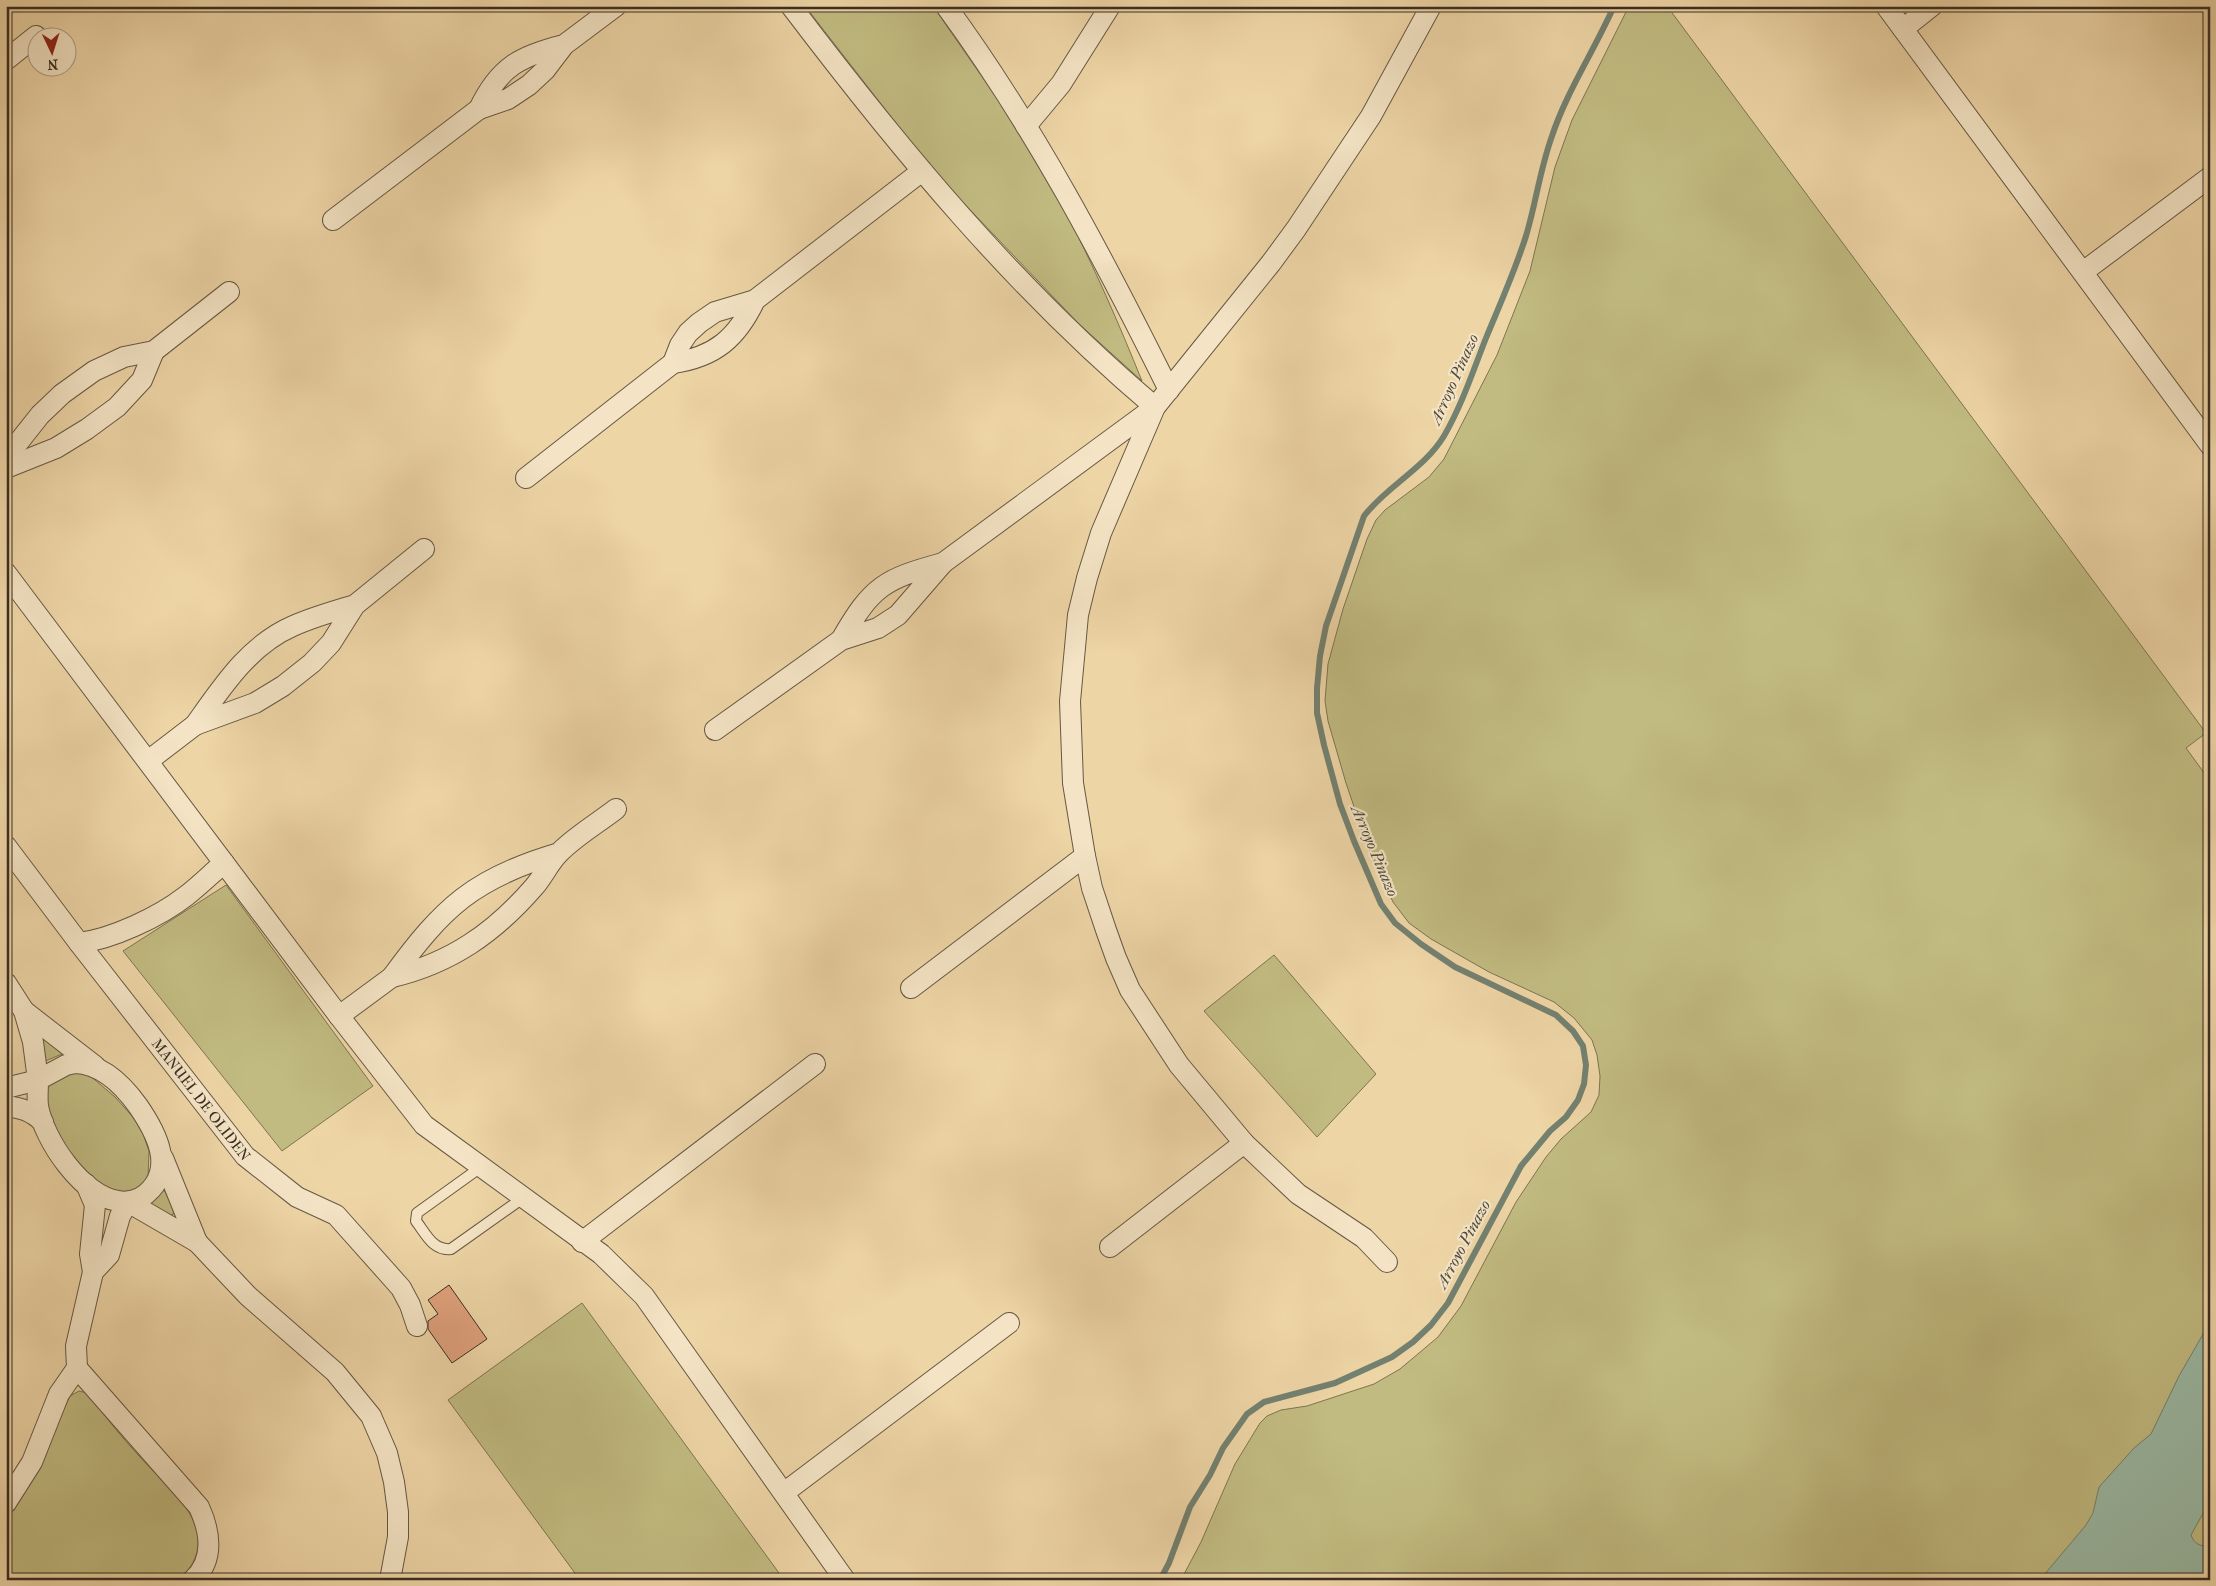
<svg xmlns="http://www.w3.org/2000/svg" width="2216" height="1586" font-family="'IM FELL French Canon',serif">
<rect width="100%" height="100%" fill="#eed5a6"/>
<filter id="stains"><feTurbulence type="fractalNoise" baseFrequency=".004" numOctaves="4"/><feColorMatrix values="0 0 0 0 .2 0 0 0 0 .09 0 0 0 0 .02 0 0 0 .5 -.17"/></filter>
<radialGradient id="worn" r=".72"><stop offset=".6" stop-color="#630" stop-opacity="0"/><stop offset="1" stop-color="#630" stop-opacity=".3"/></radialGradient>
<g fill="#c1bb81" stroke="#7d7452">
<path d="M805,6H933C978,72 1029,140 1065,211C1094,266 1119,324 1142,381L1079,324L933,171Z"/>
<polygon points="1629,6 1667,6 2206,733 2186,748 2210,781 2210,1580 1181,1580 1201,1542 1235,1464 1260,1423 1267,1416 1281,1410 1307,1406 1374,1384 1400,1369 1438,1337 1461,1306 1516,1202 1546,1157 1561,1139 1591,1112 1599,1095 1600,1076 1597,1055 1592,1040 1574,1018 1554,1002 1489,972 1431,939 1409,923 1393,902 1367,845 1346,783 1328,721 1325,701 1328,664 1343,609 1367,539 1376,520 1385,510 1429,477 1444,459 1497,355 1530,271 1555,167 1572,120"/>
<polygon points="226,885 373,1086 282,1151 123,951"/>
<polygon points="1274,955 1376,1074 1317,1137 1204,1011"/>
<polygon points="38,1034 62,1054 43,1062"/>
<polygon points="72,1071 88,1074 115,1097 140,1125 149,1151 148,1178 135,1191 110,1192 93,1181 56,1138 44,1102 48,1087 59,1077"/>
<polygon points="163,1188 174,1209 173,1215 165,1214 146,1204 158,1197"/>
<polygon points="582,1303 779,1573 770,1580 580,1580 448,1400"/>
<path d="M79,1391L87,1393C104,1414 120,1436 139,1456C161,1481 212,1519 195,1558C189,1571 187,1572 175,1580H6V1514L21,1494L70,1396Z"/>
</g>
<path fill="#9ab9a4" stroke="#738170" d="M2210,1322V1501L2191,1535C2194,1544 2200,1546 2210,1547V1580H2043L2044,1575L2086,1525L2093,1513L2099,1487L2134,1448L2151,1434L2179,1376Z"/>
<g fill="none" stroke-linecap="round" stroke-linejoin="round">
<path stroke="#738170" stroke-width="6" d="M1160,1580L1169,1563L1190,1507L1210,1475L1223,1448L1247,1414L1264,1402L1335,1383L1392,1357L1413,1342L1431,1325L1448,1303L1521,1166L1550,1131L1566,1117L1578,1100L1584,1084L1586,1065L1583,1046L1573,1031L1556,1015L1455,967L1421,944L1395,923L1381,904L1354,841L1340,804L1324,745L1317,713V688L1320,656L1326,626L1364,516C1387,486 1424,469 1444,436C1462,405 1473,371 1486,338C1500,304 1515,271 1526,236C1536,203 1540,169 1552,136C1567,91 1594,51 1614,6"/>
</g>
<polygon fill="#e0a17c" stroke="#392e23" points="449,1285 487,1339 452,1363 428,1329 428,1321 438,1314 428,1300"/>
<g fill="none" stroke-linecap="round" stroke-linejoin="round">
<g stroke="#665844" stroke-width="12">
<path id="lane" d="M481,1167L417,1213L416,1221C426,1234 433,1251 451,1249L523,1198"/>
</g>
<g stroke="#665844" stroke-width="22">
<g id="street">
<path d="M791,6C901,151 1016,290 1155,407L943,563"/>
<path d="M946,6C1034,126 1103,257 1169,390"/>
<polyline points="1886,6 2210,445"/>
<polyline points="1903,29 1932,6"/>
<path d="M564,45C520,56 499,67 479,109L508,99L529,85L545,70L564,45L616,6"/>
<polyline points="6,60 36,36"/>
<polyline points="1026,126 1061,84 1110,6"/>
<polyline points="333,220 479,109"/>
<polyline points="2083,272 2210,177"/>
<path d="M755,300C737,338 715,357 673,363L680,345L688,333L699,323L715,312L755,300L922,171"/>
<polyline points="6,458 40,415 62,394 94,371 124,357 154,351 229,292"/>
<polyline points="6,468 56,448 87,429 117,407 142,380 154,351"/>
<polyline points="526,478 673,363"/>
<polyline points="6,573 339,1016 424,1125 601,1254 644,1296 845,1580"/>
<path d="M355,605C334,611 313,617 293,626C249,645 222,687 195,725L255,703L283,686L312,663L331,643L355,605L424,549"/>
<path d="M715,730L841,640L878,628L898,615L943,563C884,579 872,586 841,640"/>
<polyline points="148,761 195,725"/>
<path id="s1" d="M6,846L79,943L245,1156L297,1197L336,1215L401,1288L410,1305L417,1326"/>
<path d="M559,853C474,878 443,907 392,977C451,963 494,933 534,887C543,877 549,863 559,853C574,837 598,823 616,809"/>
<path d="M79,943C112,939 159,917 186,896C199,886 211,874 224,863"/>
<polyline points="6,983 24,1011"/>
<polyline points="911,988 1085,856"/>
<polyline points="339,1016 392,977"/>
<path d="M75,1063C102,1064 123,1085 138,1106C156,1132 176,1169 146,1194C139,1200 128,1203 118,1201C82,1196 44,1140 38,1106C37,1098 38,1088 38,1080L66,1065Z"/>
<polyline points="6,1088 38,1080 33,1042 24,1011 95,1066"/>
<path d="M6,1106C22,1108 31,1111 43,1122"/>
<polyline points="86,1184 95,1205 90,1254 93,1272 109,1255 120,1216 128,1202 197,1242 163,1158"/>
<polyline points="197,1242 248,1296 335,1372 371,1416 387,1453 394,1482 398,1512 398,1537 390,1580"/>
<polyline points="582,1242 815,1064"/>
<polyline points="1110,1247 1244,1143"/>
<polyline points="1387,1262 1364,1238 1298,1194 1244,1143 1179,1065 1130,990 1116,958 1106,930 1092,888 1085,856 1073,783 1070,701 1078,615 1087,578 1101,533 1155,407 1271,263 1296,229 1371,116 1431,6"/>
<path d="M77,1368L199,1507C210,1531 215,1560 193,1580"/>
<polyline points="785,1492 1009,1323"/>
<polyline points="6,1503 32,1462 59,1394 77,1368 76,1346 93,1272"/>
</g>
</g>
<use href="#lane" stroke="#f4e4c5" stroke-width="10"/>
<use href="#street" stroke="#f4e4c5" stroke-width="20"/>
</g>
<g text-anchor="middle" dominant-baseline="central" stroke-width="4.5" stroke-linejoin="round" paint-order="stroke">
<g font-size="15" fill="#392e23" stroke="#f4e4c5">
<text stroke="none"><textPath href="#s1" startOffset="320">MANUEL DE OLIDEN</textPath></text>
</g>
<g font-size="16" font-style="italic" fill="#4c4a3d" stroke="#f4e4c5">
<text transform="translate(1454 379) rotate(-66)">Arroyo Pinazo</text>
<text transform="translate(1375 851) rotate(67)">Arroyo Pinazo</text>
<text transform="translate(1463 1244) rotate(-62)">Arroyo Pinazo</text>
</g>
</g>
<rect width="2216" height="1586" fill="none" stroke="#eed5a6" stroke-width="25"/>
<rect x="8" y="8" width="2201" height="1571" fill="none" stroke="#392e23" stroke-width="2.5"/>
<rect x="12" y="12" width="2191" height="1561" fill="none" stroke="#392e23"/>
<g transform="translate(52 52) rotate(176)"><circle r="24" fill="#f4e4c5" stroke="#a99b84"/>
<path d="M0-4L9 19L0 12L-9 19Z" fill="#8f2418"/>
<text y="-8" font-size="14" font-weight="bold" text-anchor="middle" fill="#392e23">N</text>
</g>
<rect width="100%" height="100%" filter="url(#stains)"/>
<rect width="100%" height="100%" fill="url(#worn)"/>
</svg>
